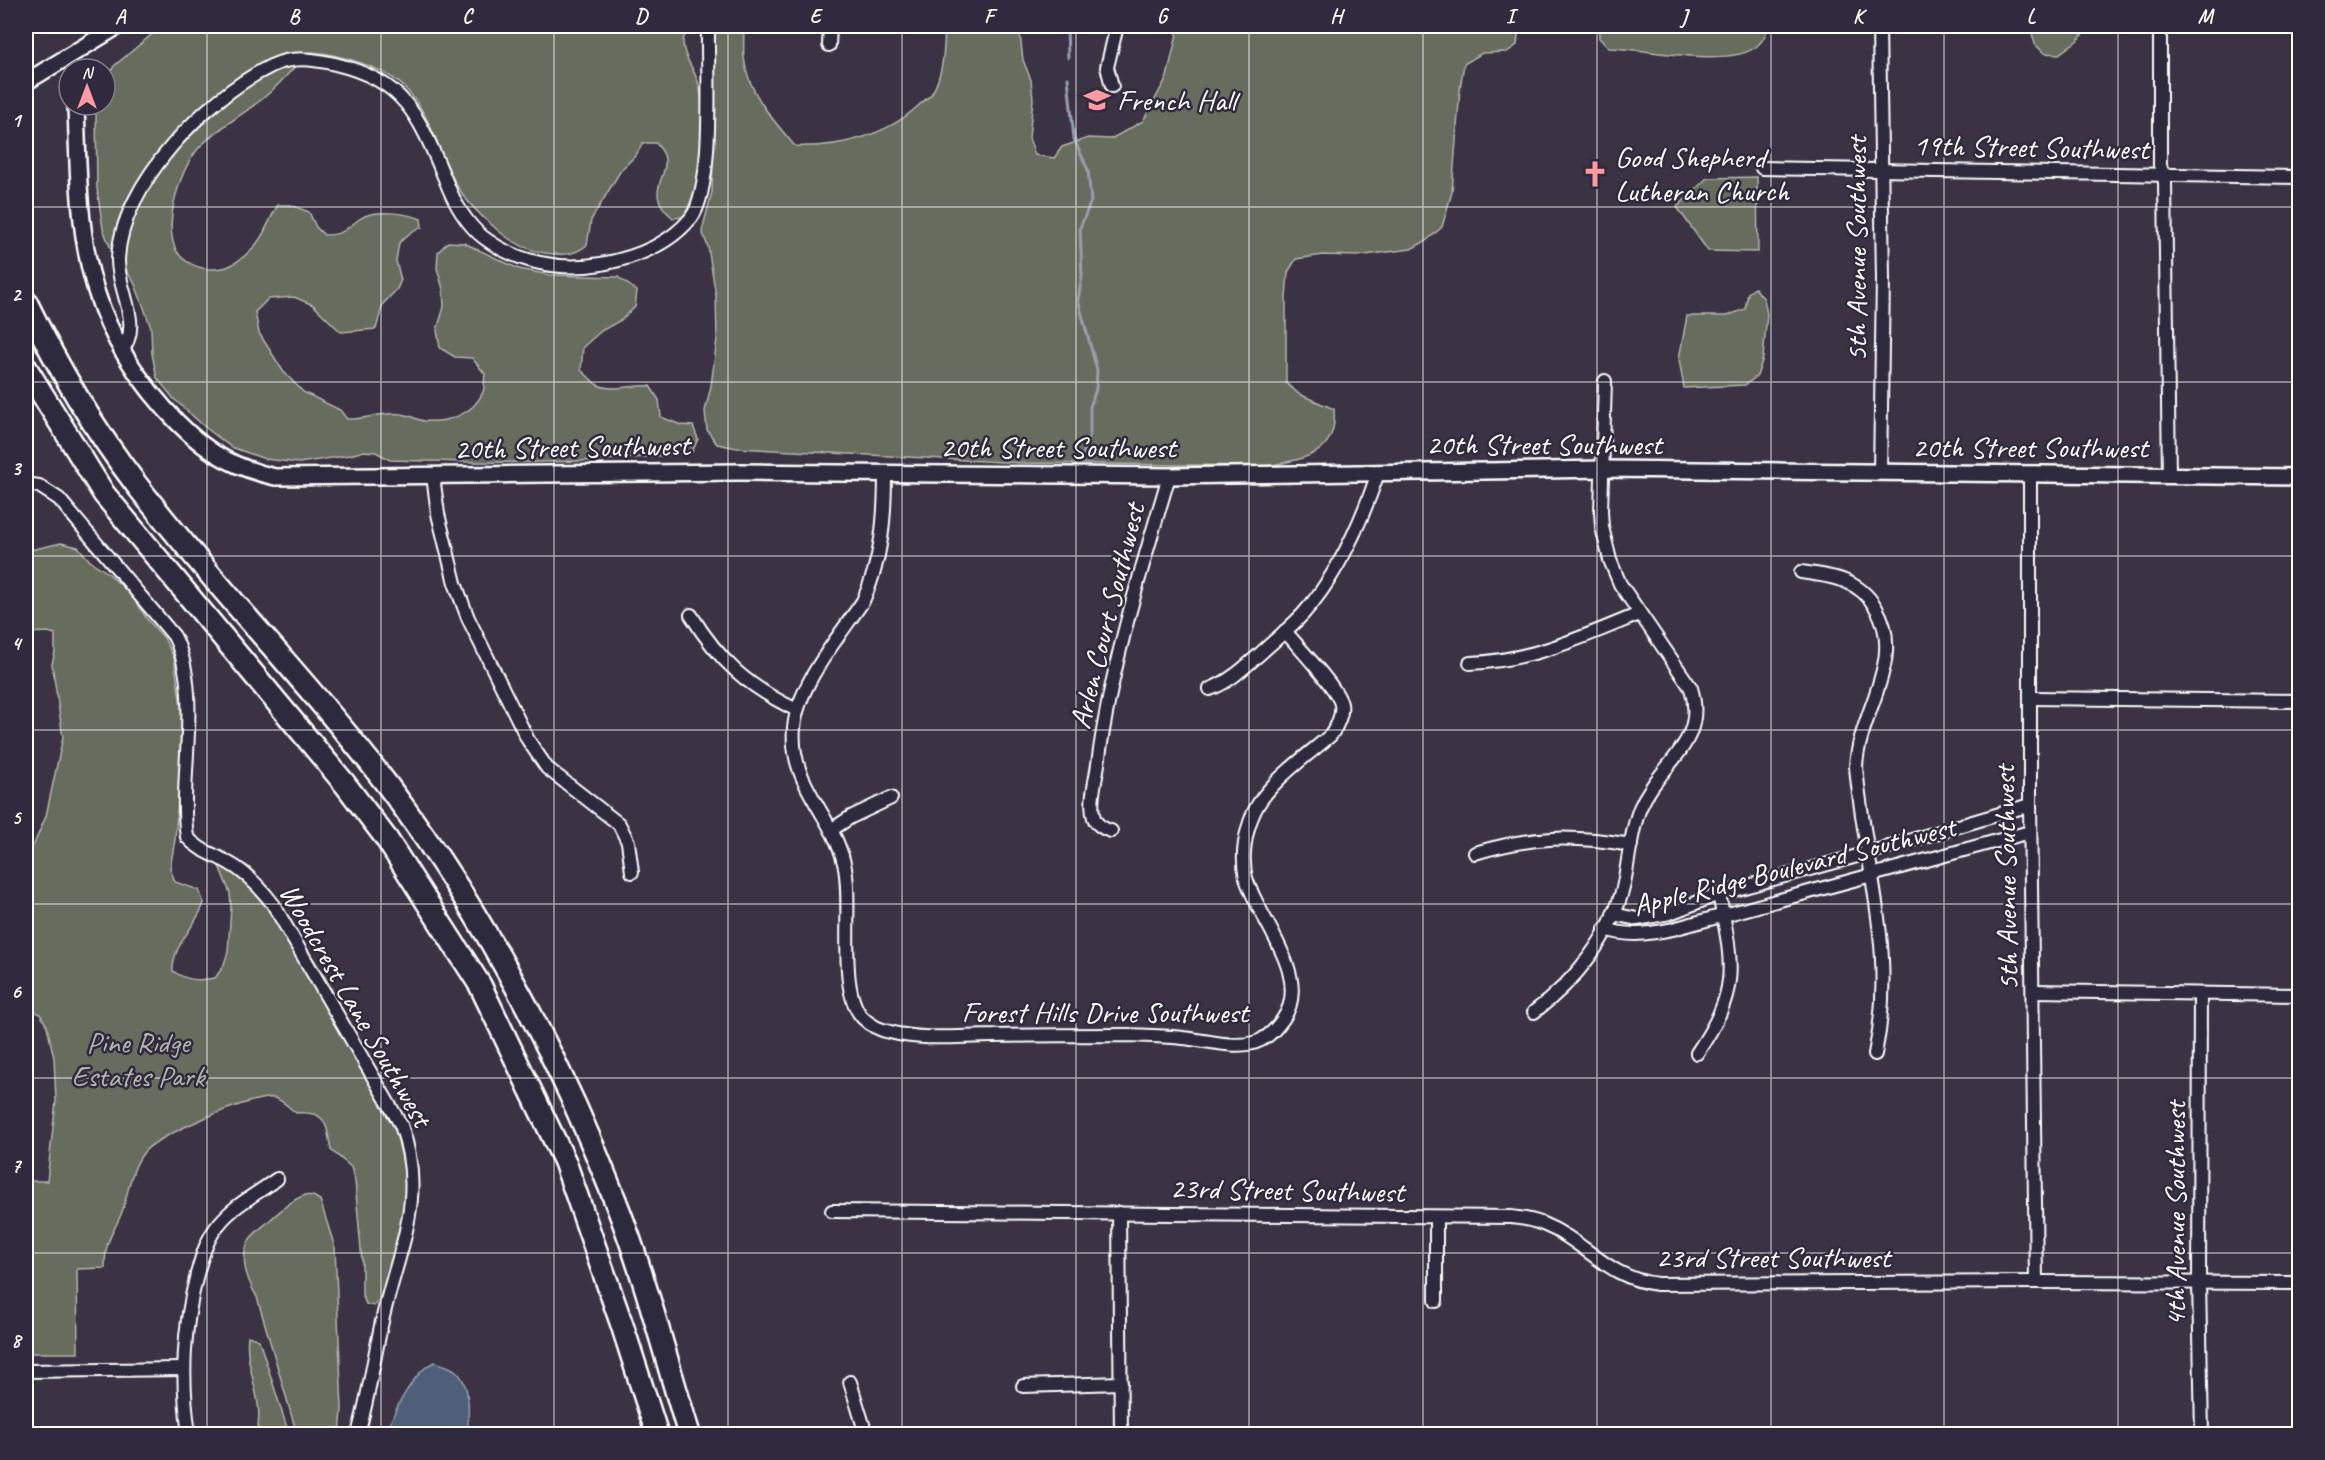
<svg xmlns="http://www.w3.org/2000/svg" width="2325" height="1460" font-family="Caveat,sans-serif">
<rect width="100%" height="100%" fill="#3b3344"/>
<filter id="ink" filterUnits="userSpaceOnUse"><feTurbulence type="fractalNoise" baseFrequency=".0167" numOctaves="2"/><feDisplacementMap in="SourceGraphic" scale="12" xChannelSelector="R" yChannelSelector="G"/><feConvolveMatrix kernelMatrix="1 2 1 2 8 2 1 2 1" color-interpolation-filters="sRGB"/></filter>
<g filter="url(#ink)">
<g fill="#686c5e" stroke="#b4b6ae" stroke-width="1.5">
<path d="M162,26H692C688,30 684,35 683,41C682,55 696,72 699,85C708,119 700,186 684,217L673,218C641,191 671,178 664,155C663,151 658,146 656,143H643L636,155L621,170L591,220L587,245C574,256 561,255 545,253C525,250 507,239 493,226C480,215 468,204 459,189C439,157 433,117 406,89C387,68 337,53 310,52C295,65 283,81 268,94C247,113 215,129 197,150C180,171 165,219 174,245C180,264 204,272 223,268C231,267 244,257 250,251C264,238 268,221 278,205H291L309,212L316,227L324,235C345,235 346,228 361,218C375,209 406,213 421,219L422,227L410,233L399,243L396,261L401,280L397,289L383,304L376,329L341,332L313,305L294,297L268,299L255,312L259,333L283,371L303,392L340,410L347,419C366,420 383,411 402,414C410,415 417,420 424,421C447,423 473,415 483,392C485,387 484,379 485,374L472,358L455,357L440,348L437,330L444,307L443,289L437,268L438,252L448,242L464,243L519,269L550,275L618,277L637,291L635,307L621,320L601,331L583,347L581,370C586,374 591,380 596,384C611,393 634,384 650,386L659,400L661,417L681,425L693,426L698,439L692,452C592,465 491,463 390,460L376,452L364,451L350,455L299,463L265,459L231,447L206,428L174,399L157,378L152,354L151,328L143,305L134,282L110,247L103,229L97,189L96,111L98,105H105V82L114,66Z"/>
<path d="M713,26H744C744,36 743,48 744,58C748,93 773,120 795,146C838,148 886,136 918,106C922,102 929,98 932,93C944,73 944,48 945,26H1019L1023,60L1031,80L1033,99L1029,138L1035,155L1054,158L1062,147L1088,138L1111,139L1143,121L1167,77L1177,34L1176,26H1519L1517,45L1507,52L1482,53L1464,64L1460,88L1452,192L1442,227L1426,241L1411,249L1357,256L1323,255L1296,259L1288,272L1286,298V383L1299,394L1334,409C1338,456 1303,459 1266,466L1021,463L737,448L717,444L707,430L705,411L711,386L717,339L716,296L708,247L702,231L712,192L715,91Z"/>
<path d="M1599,26H1768C1766,34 1764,40 1757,46C1730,69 1644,48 1609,48L1599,38Z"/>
<polygon points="2030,26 2089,26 2078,40 2059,54 2044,53 2035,44"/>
<polygon points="1757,177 1758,252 1708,251 1677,207 1707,178"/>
<polygon points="1755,288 1764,299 1767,314 1763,358 1757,376 1745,385 1684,388 1679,359 1687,316 1727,316 1745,309 1748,293"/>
<path d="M61,543L78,547L90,561L108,573L132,596L147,619L164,638L174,658L182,713V751L175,840L170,868L175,882L199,890L204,903C196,927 172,945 173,971C187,981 199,981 215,978L223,967L228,952L231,907L230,893L219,866L225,858L234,859L249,867L267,887L327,980L358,1042L385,1088L405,1170V1203L395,1255L381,1297L374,1306L366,1304L362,1294V1261L355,1181L351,1167L331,1150C326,1124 328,1111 296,1113C290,1108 281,1099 274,1098C254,1094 156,1136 144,1152C130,1170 129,1191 122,1212C112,1237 105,1238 105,1268L77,1269L78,1353H26V1181H47L56,1101L54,1058L47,1026L40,1014L26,1006V858L34,844L46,816L63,737L52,664L55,652V634L48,632L26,633V551Z"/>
<path d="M305,1195L313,1196L320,1200L335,1248L342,1409L340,1434H297L257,1297C247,1280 238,1258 250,1239C255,1232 265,1225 271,1219C281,1210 292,1200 305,1195Z"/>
<path d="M248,1336L259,1340L289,1434H247L257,1431C265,1400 244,1368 248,1336Z"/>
</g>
<path fill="#505e79" stroke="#969eaf" stroke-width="1.5" d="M435,1362C441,1364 448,1366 453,1369C472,1381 469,1415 467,1434H388C390,1415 416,1368 435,1362Z"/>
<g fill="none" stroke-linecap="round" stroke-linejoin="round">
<g stroke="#969eaf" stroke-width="3">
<polyline points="1067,26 1068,58"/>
<polyline points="1068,78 1074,139 1088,170 1091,201 1080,228 1082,276 1078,300 1097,370 1096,389 1090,407 1090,434 1082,458"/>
</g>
<g stroke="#fff" stroke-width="16">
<g id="minor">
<polyline points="1879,26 1883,279 1880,473"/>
<polyline points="2160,26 2160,165 2165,182 2169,475"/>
<polyline points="829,45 830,26"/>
<polyline points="1112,86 1107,67 1117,26"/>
<polyline points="1762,168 2300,177"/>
<path d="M121,352C144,324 117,290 118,259C121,184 207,97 271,66C292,56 313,59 335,64C406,81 419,117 445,179C453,200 464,222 483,237C517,263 560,271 601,264C634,258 669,245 691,218C715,187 707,68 708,26"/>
<path d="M885,473C885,517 882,560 863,601C839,637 798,684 794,728C789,784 832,813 844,863C854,904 836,991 863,1018C870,1025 880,1030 890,1032C923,1041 960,1036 994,1036C1038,1035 1083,1035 1128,1035C1146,1036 1165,1036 1183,1038C1206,1040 1240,1051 1261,1040C1271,1035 1277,1027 1283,1019C1313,977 1258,919 1246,878C1241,857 1245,832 1254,812C1267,783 1307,756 1331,735C1337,726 1343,715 1341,704C1337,687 1298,647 1285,631"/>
<polyline points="2030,474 2030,805 2036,1282"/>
<polyline points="433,476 438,514 455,583 468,618 528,740 547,768 619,824 628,842 632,872"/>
<path d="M26,484L39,486L59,499L174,636C203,693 178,775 187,837C198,850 213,854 227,862C246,872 260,887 273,904L401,1125C427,1198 399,1247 383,1317C374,1356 369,1396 358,1434"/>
<path d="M1801,572C1832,576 1859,579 1876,608C1907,659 1858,714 1856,767C1865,868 1897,951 1875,1054"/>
<path d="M691,615C719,661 748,687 797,710"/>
<path d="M1470,663C1531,661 1583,637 1639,614"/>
<path d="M1210,689C1231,681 1246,666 1262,652C1276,639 1290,628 1303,614C1338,575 1361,523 1378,473"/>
<polyline points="2030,698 2300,701"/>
<polyline points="831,830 851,817 891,798"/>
<path d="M1111,831C1104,829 1097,826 1094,818C1089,802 1096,780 1098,764C1111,665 1141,571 1169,476"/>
<path d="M1475,853C1533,836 1571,835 1631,845"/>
<polyline points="1613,914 1637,919 1670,913 1719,894 1868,853 2030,805"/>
<path d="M1605,929C1629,937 1649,934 1673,929L2030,832"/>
<polyline points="2033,991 2300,995"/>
<polyline points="2200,994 2199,1282 2202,1434"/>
<path d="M1534,1012C1575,981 1610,938 1623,888C1629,861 1630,833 1640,808C1659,763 1708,744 1691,688L1620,584L1610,560L1602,527L1601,511L1605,381"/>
<path d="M1697,1053C1740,989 1733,966 1719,894"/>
<path d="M832,1211L1511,1217C1522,1218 1533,1220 1543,1224C1586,1241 1606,1278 1657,1284L2036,1282L2300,1283"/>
<polyline points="1119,1213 1121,1434"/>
<polyline points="1436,1217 1436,1301"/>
<polyline points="26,1371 184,1369"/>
<polyline points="850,1382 866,1434"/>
<polyline points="1023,1386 1121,1383"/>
<path d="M189,1434C181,1379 183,1329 197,1274C202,1256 207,1238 219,1224C234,1205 258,1193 277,1179"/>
</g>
</g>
<g stroke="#fff" stroke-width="20">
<g id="tertiary">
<polyline points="26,82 118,26"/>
<path d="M76,105C80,227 78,311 165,409C198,446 226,466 275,477L740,472L1169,476L1603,469L2300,477"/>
</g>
</g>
<g stroke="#fff" stroke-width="26">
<g id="motorway">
<path d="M26,302C57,366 93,428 136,484C209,579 293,666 368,760C471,891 554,1044 615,1200C645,1276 665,1356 689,1434"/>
<polyline points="26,368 104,494 345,784 386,838 480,985 565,1162 622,1325 657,1434"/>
</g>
</g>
<use href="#minor" stroke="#2f2a3d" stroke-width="12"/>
<use href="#tertiary" stroke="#2f2a3d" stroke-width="15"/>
<use href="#motorway" stroke="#2f2a3d" stroke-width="21"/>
</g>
</g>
<path fill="none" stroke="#fff" stroke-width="1.5" stroke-opacity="0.55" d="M207,26V1434M381,26V1434M554,26V1434M728,26V1434M902,26V1434M1076,26V1434M1249,26V1434M1423,26V1434M1597,26V1434M1771,26V1434M1944,26V1434M2118,26V1434M26,207H2300M26,382H2300M26,556H2300M26,730H2300M26,904H2300M26,1078H2300M26,1253H2300"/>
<defs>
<g id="university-bare" transform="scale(2.07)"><path d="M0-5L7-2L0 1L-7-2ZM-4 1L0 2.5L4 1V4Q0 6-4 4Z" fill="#ff9aa2" stroke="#2f2a3d" stroke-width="2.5" paint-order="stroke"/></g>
<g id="church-bare" transform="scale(2.07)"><path d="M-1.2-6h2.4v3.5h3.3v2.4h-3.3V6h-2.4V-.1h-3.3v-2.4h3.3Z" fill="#ff9aa2" stroke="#2f2a3d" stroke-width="2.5" paint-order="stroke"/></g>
</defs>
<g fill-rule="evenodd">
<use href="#university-bare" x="1097" y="100"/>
<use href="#church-bare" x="1595" y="174"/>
</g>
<g text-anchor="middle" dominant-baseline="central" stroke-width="5" stroke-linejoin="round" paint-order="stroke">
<g font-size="30" fill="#fff" stroke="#2f2a3d" text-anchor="start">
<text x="1117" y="100">French Hall</text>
<text x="1615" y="157">Good Shepherd<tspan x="1615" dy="34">Lutheran Church</tspan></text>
</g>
<g font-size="30" fill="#fff" stroke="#2f2a3d">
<text transform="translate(2031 147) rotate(1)">19th Street Southwest</text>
<text transform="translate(1856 249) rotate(-90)">5th Avenue Southwest</text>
<text x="1544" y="444">20th Street Southwest</text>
<text transform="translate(572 447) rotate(-1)">20th Street Southwest</text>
<text x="1058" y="447">20th Street Southwest</text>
<text x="2030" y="447">20th Street Southwest</text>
<text transform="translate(1107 616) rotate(-76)">Arlen Court Southwest</text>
<text transform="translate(1794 866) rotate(-14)">Apple Ridge Boulevard Southwest</text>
<text transform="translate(2006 878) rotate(-91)">5th Avenue Southwest</text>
<text transform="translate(356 1005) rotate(60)">Woodcrest Lane Southwest</text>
<text x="1105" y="1012">Forest Hills Drive Southwest</text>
<text transform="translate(1287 1190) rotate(1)">23rd Street Southwest</text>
<text transform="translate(2175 1214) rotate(-90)">4th Avenue Southwest</text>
<text x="1773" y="1257">23rd Street Southwest</text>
</g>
<g font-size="30" fill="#b4b6ae" stroke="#2f2a3d">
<text x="138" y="1042">Pine Ridge<tspan x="138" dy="34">Estates Park</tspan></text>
</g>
</g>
<rect width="2325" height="1460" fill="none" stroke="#2f2a3d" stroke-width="66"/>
<g transform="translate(87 87)"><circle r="28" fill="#2f2a3d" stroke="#827f8b" stroke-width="1.5"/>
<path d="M0-4.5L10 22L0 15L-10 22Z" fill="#ff9aa2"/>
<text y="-9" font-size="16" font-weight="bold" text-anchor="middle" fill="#ffffff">N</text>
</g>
<rect x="33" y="33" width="2259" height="1394" fill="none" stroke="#fff" stroke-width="2"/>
<g font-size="20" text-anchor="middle" font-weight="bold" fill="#fff">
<text x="120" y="23">A</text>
<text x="294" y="23">B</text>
<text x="467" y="23">C</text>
<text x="641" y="23">D</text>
<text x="815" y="23">E</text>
<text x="989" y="23">F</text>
<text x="1162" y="23">G</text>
<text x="1336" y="23">H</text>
<text x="1510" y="23">I</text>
<text x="1684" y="23">J</text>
<text x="1858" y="23">K</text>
<text x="2031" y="23">L</text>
<text x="2205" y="23">M</text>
<text x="16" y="127">1</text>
<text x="16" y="301">2</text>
<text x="16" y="475">3</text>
<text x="16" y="650">4</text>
<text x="16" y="824">5</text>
<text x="16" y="998">6</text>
<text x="16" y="1172">7</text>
<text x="16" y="1347">8</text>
</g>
</svg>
